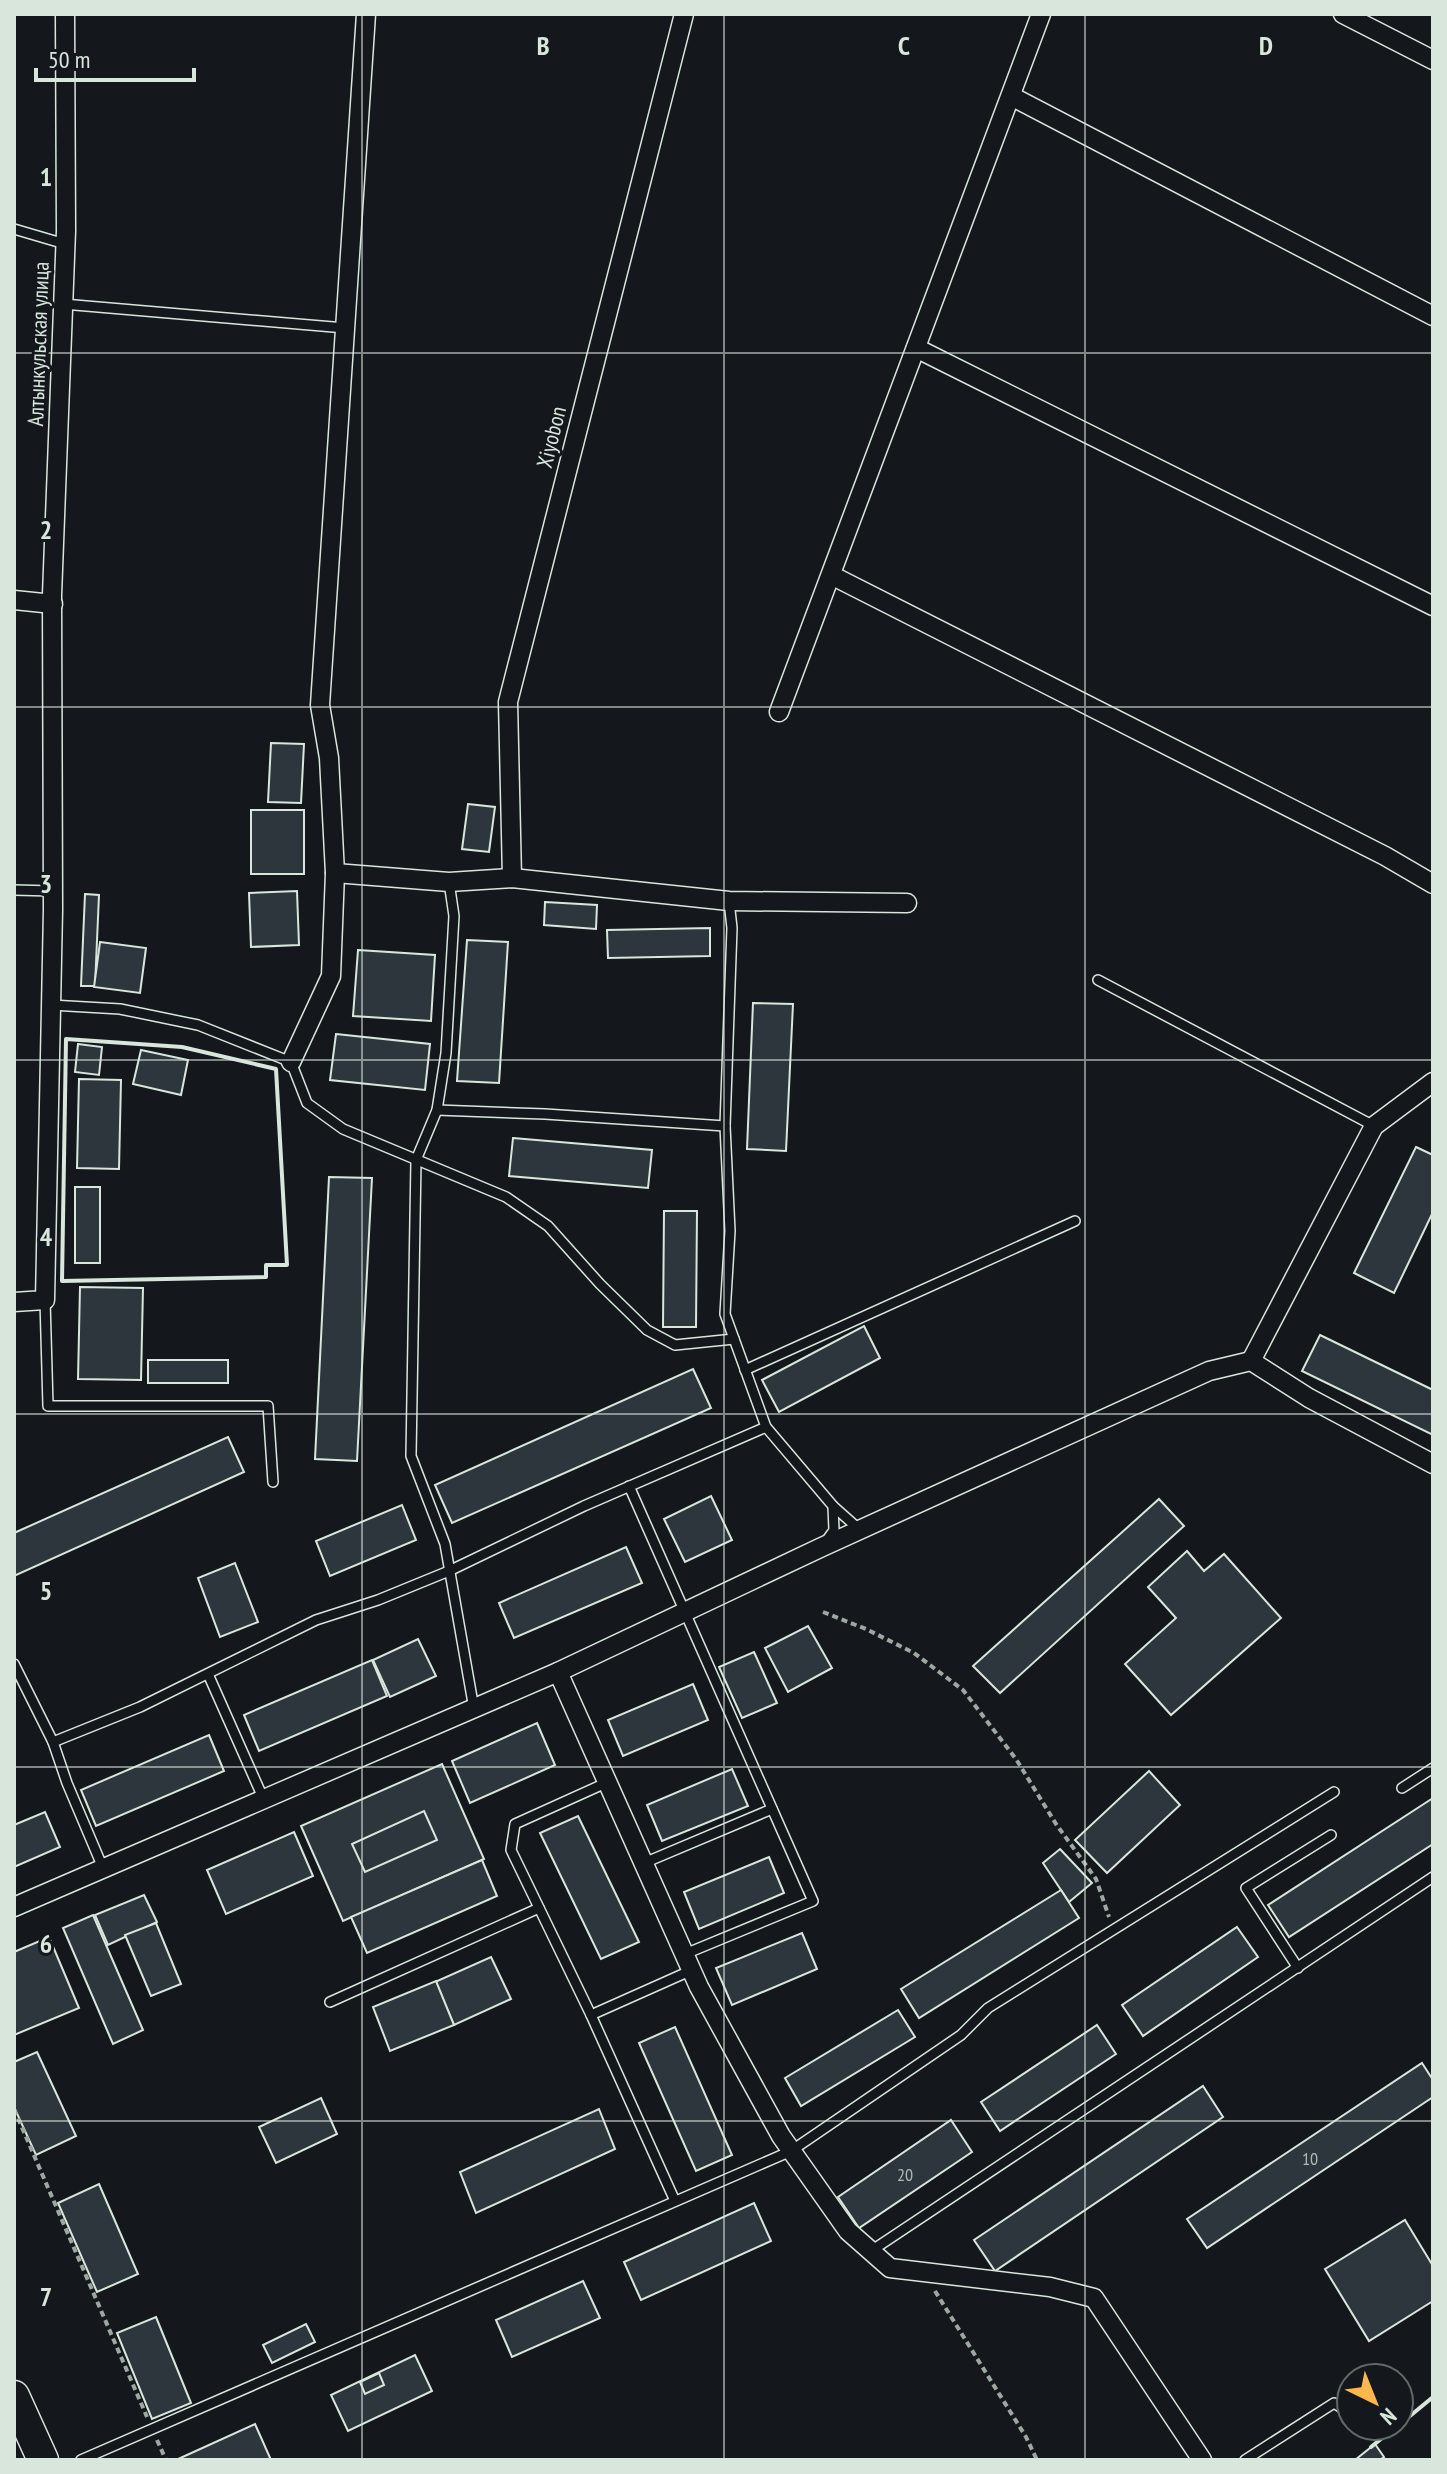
<svg xmlns="http://www.w3.org/2000/svg" width="1447" height="2474" font-family="'PT Sans Narrow',sans-serif">
<rect width="100%" height="100%" fill="#14181c"/>
<g fill="#2c363c" stroke="#d8e6dc" stroke-width="2">
<polygon points="271,743 304,744 301,803 268,802"/>
<polygon points="468,804 495,807 489,852 462,849"/>
<rect x="251" y="810" width="53" height="64"/>
<polygon points="297,891 299,945 251,947 249,893"/>
<polygon points="85,894 99,895 95,986 81,986"/>
<polygon points="545,902 597,905 596,929 544,925"/>
<polygon points="710,928 710,956 608,958 607,930"/>
<polygon points="467,940 508,942 499,1083 457,1081"/>
<polygon points="100,942 146,948 140,993 94,987"/>
<polygon points="358,950 435,955 431,1021 353,1016"/>
<polygon points="753,1003 793,1004 786,1151 747,1149"/>
<polygon points="336,1034 430,1044 425,1090 330,1080"/>
<polygon points="78,1044 102,1047 99,1075 75,1072"/>
<polygon points="141,1050 188,1060 181,1095 133,1084"/>
<polygon points="79,1079 121,1080 119,1169 77,1168"/>
<polygon points="513,1138 652,1150 648,1188 509,1176"/>
<polygon points="1416,1147 1433,1155 1433,1212 1394,1293 1354,1273"/>
<polygon points="329,1177 372,1178 357,1461 315,1459"/>
<rect x="75" y="1187" width="25" height="76"/>
<polygon points="664,1211 697,1211 696,1327 663,1327"/>
<polygon points="80,1287 143,1288 141,1380 78,1379"/>
<polygon points="864,1326 880,1358 779,1412 762,1380"/>
<polygon points="1320,1335 1433,1390 1433,1435 1302,1371"/>
<rect x="148" y="1360" width="80" height="23"/>
<polygon points="693,1369 711,1408 452,1523 435,1485"/>
<polygon points="228,1437 244,1472 14,1576 14,1533"/>
<polygon points="711,1496 732,1540 685,1562 664,1519"/>
<polygon points="1159,1499 1184,1526 1000,1693 973,1666"/>
<polygon points="402,1505 416,1540 330,1576 316,1541"/>
<polygon points="626,1547 642,1583 514,1638 499,1603"/>
<polygon points="1187,1551 1204,1571 1224,1554 1281,1618 1171,1715 1125,1664 1176,1618 1148,1587"/>
<polygon points="235,1563 258,1622 220,1637 198,1578"/>
<polygon points="808,1626 832,1668 788,1692 765,1648"/>
<polygon points="418,1639 436,1676 390,1697 373,1660"/>
<polygon points="754,1652 777,1703 742,1718 719,1667"/>
<polygon points="372,1660 387,1696 259,1751 244,1715"/>
<polygon points="693,1684 708,1720 623,1756 608,1720"/>
<polygon points="537,1723 555,1765 470,1803 452,1761"/>
<polygon points="209,1735 224,1771 96,1826 81,1790"/>
<polygon points="442,1764 484,1859 343,1921 301,1826"/>
<polygon points="732,1769 748,1806 662,1841 647,1805"/>
<polygon points="1149,1771 1180,1805 1107,1873 1075,1840"/>
<polygon points="1433,1798 1433,1844 1289,1937 1268,1905"/>
<polygon points="424,1811 437,1840 365,1872 352,1844"/>
<polygon points="45,1812 60,1847 14,1867 14,1825"/>
<polygon points="578,1816 639,1942 601,1959 540,1833"/>
<polygon points="294,1832 313,1876 226,1914 207,1870"/>
<polygon points="1060,1849 1092,1883 1069,1902 1043,1863"/>
<polygon points="769,1857 784,1893 699,1929 684,1892"/>
<polygon points="482,1860 497,1896 367,1953 351,1917"/>
<polygon points="1061,1890 1079,1918 919,2018 901,1989"/>
<polygon points="144,1895 157,1922 108,1945 95,1915"/>
<polygon points="93,1915 143,2030 113,2044 63,1928"/>
<polygon points="156,1923 181,1984 151,1996 125,1935"/>
<polygon points="1237,1927 1258,1957 1143,2036 1122,2005"/>
<polygon points="802,1933 817,1969 732,2005 716,1968"/>
<polygon points="49,1937 79,2008 14,2035 14,1952"/>
<polygon points="491,1957 511,1999 454,2025 435,1982"/>
<polygon points="436,1981 454,2025 390,2051 373,2007"/>
<polygon points="898,2010 915,2037 801,2106 785,2078"/>
<polygon points="1097,2025 1116,2054 1000,2131 981,2102"/>
<polygon points="675,2027 732,2155 696,2171 639,2043"/>
<polygon points="37,2052 76,2136 36,2155 14,2107 14,2062"/>
<polygon points="1422,2063 1433,2080 1433,2097 1207,2248 1187,2219"/>
<polygon points="1203,2086 1223,2117 995,2271 974,2240"/>
<polygon points="321,2098 337,2134 276,2163 259,2127"/>
<polygon points="599,2109 615,2149 476,2213 460,2172"/>
<polygon points="951,2120 972,2152 859,2228 838,2197"/>
<polygon points="99,2184 138,2274 97,2292 58,2203"/>
<polygon points="754,2203 771,2241 641,2300 624,2262"/>
<polygon points="1405,2220 1433,2266 1433,2301 1369,2341 1325,2269"/>
<polygon points="583,2281 600,2318 512,2357 496,2320"/>
<polygon points="156,2317 191,2403 152,2419 117,2333"/>
<polygon points="306,2324 315,2342 272,2363 263,2345"/>
<polygon points="415,2355 432,2391 348,2431 331,2395"/>
<polygon points="379,2373 384,2385 365,2394 360,2382"/>
<polygon points="255,2424 271,2460 176,2460"/>
<polygon points="1375,2444 1384,2457 1380,2460 1355,2460"/>
</g>
<g fill="none" stroke-linecap="round" stroke-linejoin="round">
<g stroke="#d8e6dc" stroke-width="12">
<g id="service">
<polyline points="14,229 65,244"/>
<polyline points="63,304 345,328"/>
<polyline points="449,882 454,916 446,1053 437,1110 416,1160 411,1456 445,1544 474,1709"/>
<polyline points="14,890 53,891"/>
<polyline points="729,901 732,928 725,1126 730,1231 725,1314 766,1427 833,1506 834,1530 827,1540"/>
<polyline points="1098,980 1374,1126"/>
<polyline points="51,1005 120,1009 198,1025 291,1062 307,1103 343,1129 506,1197 548,1226 600,1284 647,1330 675,1345 734,1339"/>
<polyline points="437,1110 545,1114 725,1126"/>
<polyline points="45,1300 48,1406 268,1406 273,1482"/>
<polyline points="745,1370 1075,1221"/>
<polyline points="629,1486 813,1901 685,1954"/>
<polyline points="833,1506 860,1530"/>
<polyline points="14,1664 53,1742 140,1707 316,1620 378,1600 449,1571 584,1506 766,1427"/>
<polyline points="208,1674 264,1800"/>
<polyline points="53,1742 67,1783 103,1868"/>
<polyline points="608,1782 515,1824 511,1850 591,2015 692,1970"/>
<polyline points="1402,1788 1433,1768"/>
<polyline points="644,1863 772,1809"/>
<polyline points="1298,1968 1246,1888 1331,1835"/>
<polyline points="330,2002 539,1908"/>
<polyline points="591,2015 675,2201"/>
<polyline points="871,2251 1433,1877"/>
<polyline points="1369,2426 1370,2427"/>
<polyline points="81,2460 791,2151 961,2035 988,2008 1334,1792"/>
<polyline points="1245,2460 1334,2403 1351,2414"/>
</g>
</g>
<g stroke="#d8e6dc" stroke-width="21">
<g id="minor">
<polyline points="1343,14 1433,60"/>
<polyline points="1011,96 1433,316"/>
<polyline points="916,348 1433,606"/>
<polyline points="831,575 1385,856 1433,884"/>
<polyline points="14,600 53,604"/>
<polyline points="779,712 1041,14"/>
<polyline points="335,873 449,882 512,878 729,901 907,903"/>
<polyline points="512,878 508,702 684,14"/>
<polyline points="291,1062 331,976 335,873 329,758 320,705 366,14"/>
<polyline points="14,1302 45,1300 53,910 52,595 66,231 65,14"/>
<polyline points="1251,1361 1374,1126 1433,1082"/>
<polyline points="558,1672 699,1987 781,2136 848,2231 890,2268 1050,2287 1094,2298 1202,2460"/>
<polyline points="14,1907 558,1672 822,1547 1209,1371 1251,1361 1309,1398 1433,1464"/>
</g>
</g>
<g stroke="#d8e6dc" stroke-width="33">
<polyline id="primary" points="14,2396 43,2460"/>
</g>
<g stroke="#9da8a2" stroke-width="4" stroke-dasharray="6 4" stroke-linecap="butt">
<polyline points="823,1612 866,1629 914,1653 963,1690 1016,1759 1056,1824 1096,1879 1109,1917"/>
<polyline points="14,2109 147,2417"/>
<polyline points="935,2291 1026,2437 1037,2460"/>
<polyline points="157,2440 166,2460"/>
</g>
<use href="#service" stroke="#14181c" stroke-width="9"/>
<use href="#minor" stroke="#14181c" stroke-width="18"/>
<use href="#primary" stroke="#14181c" stroke-width="30"/>
<g stroke="#d8e6dc" stroke-width="4">
<polygon points="66,1039 182,1047 276,1069 287,1265 266,1265 266,1277 62,1281"/>
<polyline points="1399,2425 1433,2397"/>
<polyline points="1371,2447 1397,2426"/>
</g>
</g>
<path fill="none" stroke="#d8e6dc" stroke-width="2" stroke-opacity="0.55" d="M362,14V2460M724,14V2460M1085,14V2460M14,353H1433M14,707H1433M14,1060H1433M14,1414H1433M14,1767H1433M14,2121H1433"/>
<g text-anchor="middle" dominant-baseline="central" stroke-width="6" stroke-linejoin="round" paint-order="stroke">
<g font-size="18" fill="#adbab4">
<text x="1310" y="2158">10</text>
<text x="905" y="2174">20</text>
</g>
<g font-size="22" fill="#d8e6dc" stroke="#14181c">
<text transform="translate(38 344) rotate(-88)">Алтынкульская улица</text>
<text transform="translate(551 437) rotate(-76)">Xiyobon</text>
</g>
</g>
<g font-size="26" text-anchor="middle" font-weight="bold" fill="#d8e6dc" stroke="#14181c" stroke-width="6" stroke-linejoin="round" paint-order="stroke">
<text x="543" y="55">B</text>
<text x="904" y="55">C</text>
<text x="1266" y="55">D</text>
<text x="46" y="186">1</text>
<text x="46" y="539">2</text>
<text x="46" y="893">3</text>
<text x="46" y="1246">4</text>
<text x="46" y="1600">5</text>
<text x="46" y="1953">6</text>
<text x="46" y="2306">7</text>
</g>
<rect width="1447" height="2474" fill="none" stroke="#d8e6dc" stroke-width="32"/>
<g transform="translate(1375 2402) rotate(137)"><circle r="38" fill="#14181c" stroke="#626a69" stroke-width="2"/>
<path d="M0-6L14 30L0 20L-14 30Z" fill="#ffb74d"/>
<text y="-12" font-size="22" font-weight="bold" text-anchor="middle" fill="#d8e6dc">N</text>
</g>
<path d="M36 68v12h158v-12" fill="none" stroke="#d8e6dc" stroke-width="4"/>
<text x="48" y="68" font-size="24" fill="#d8e6dc" stroke="#14181c" stroke-width="6" paint-order="stroke">50 m</text>
</svg>
